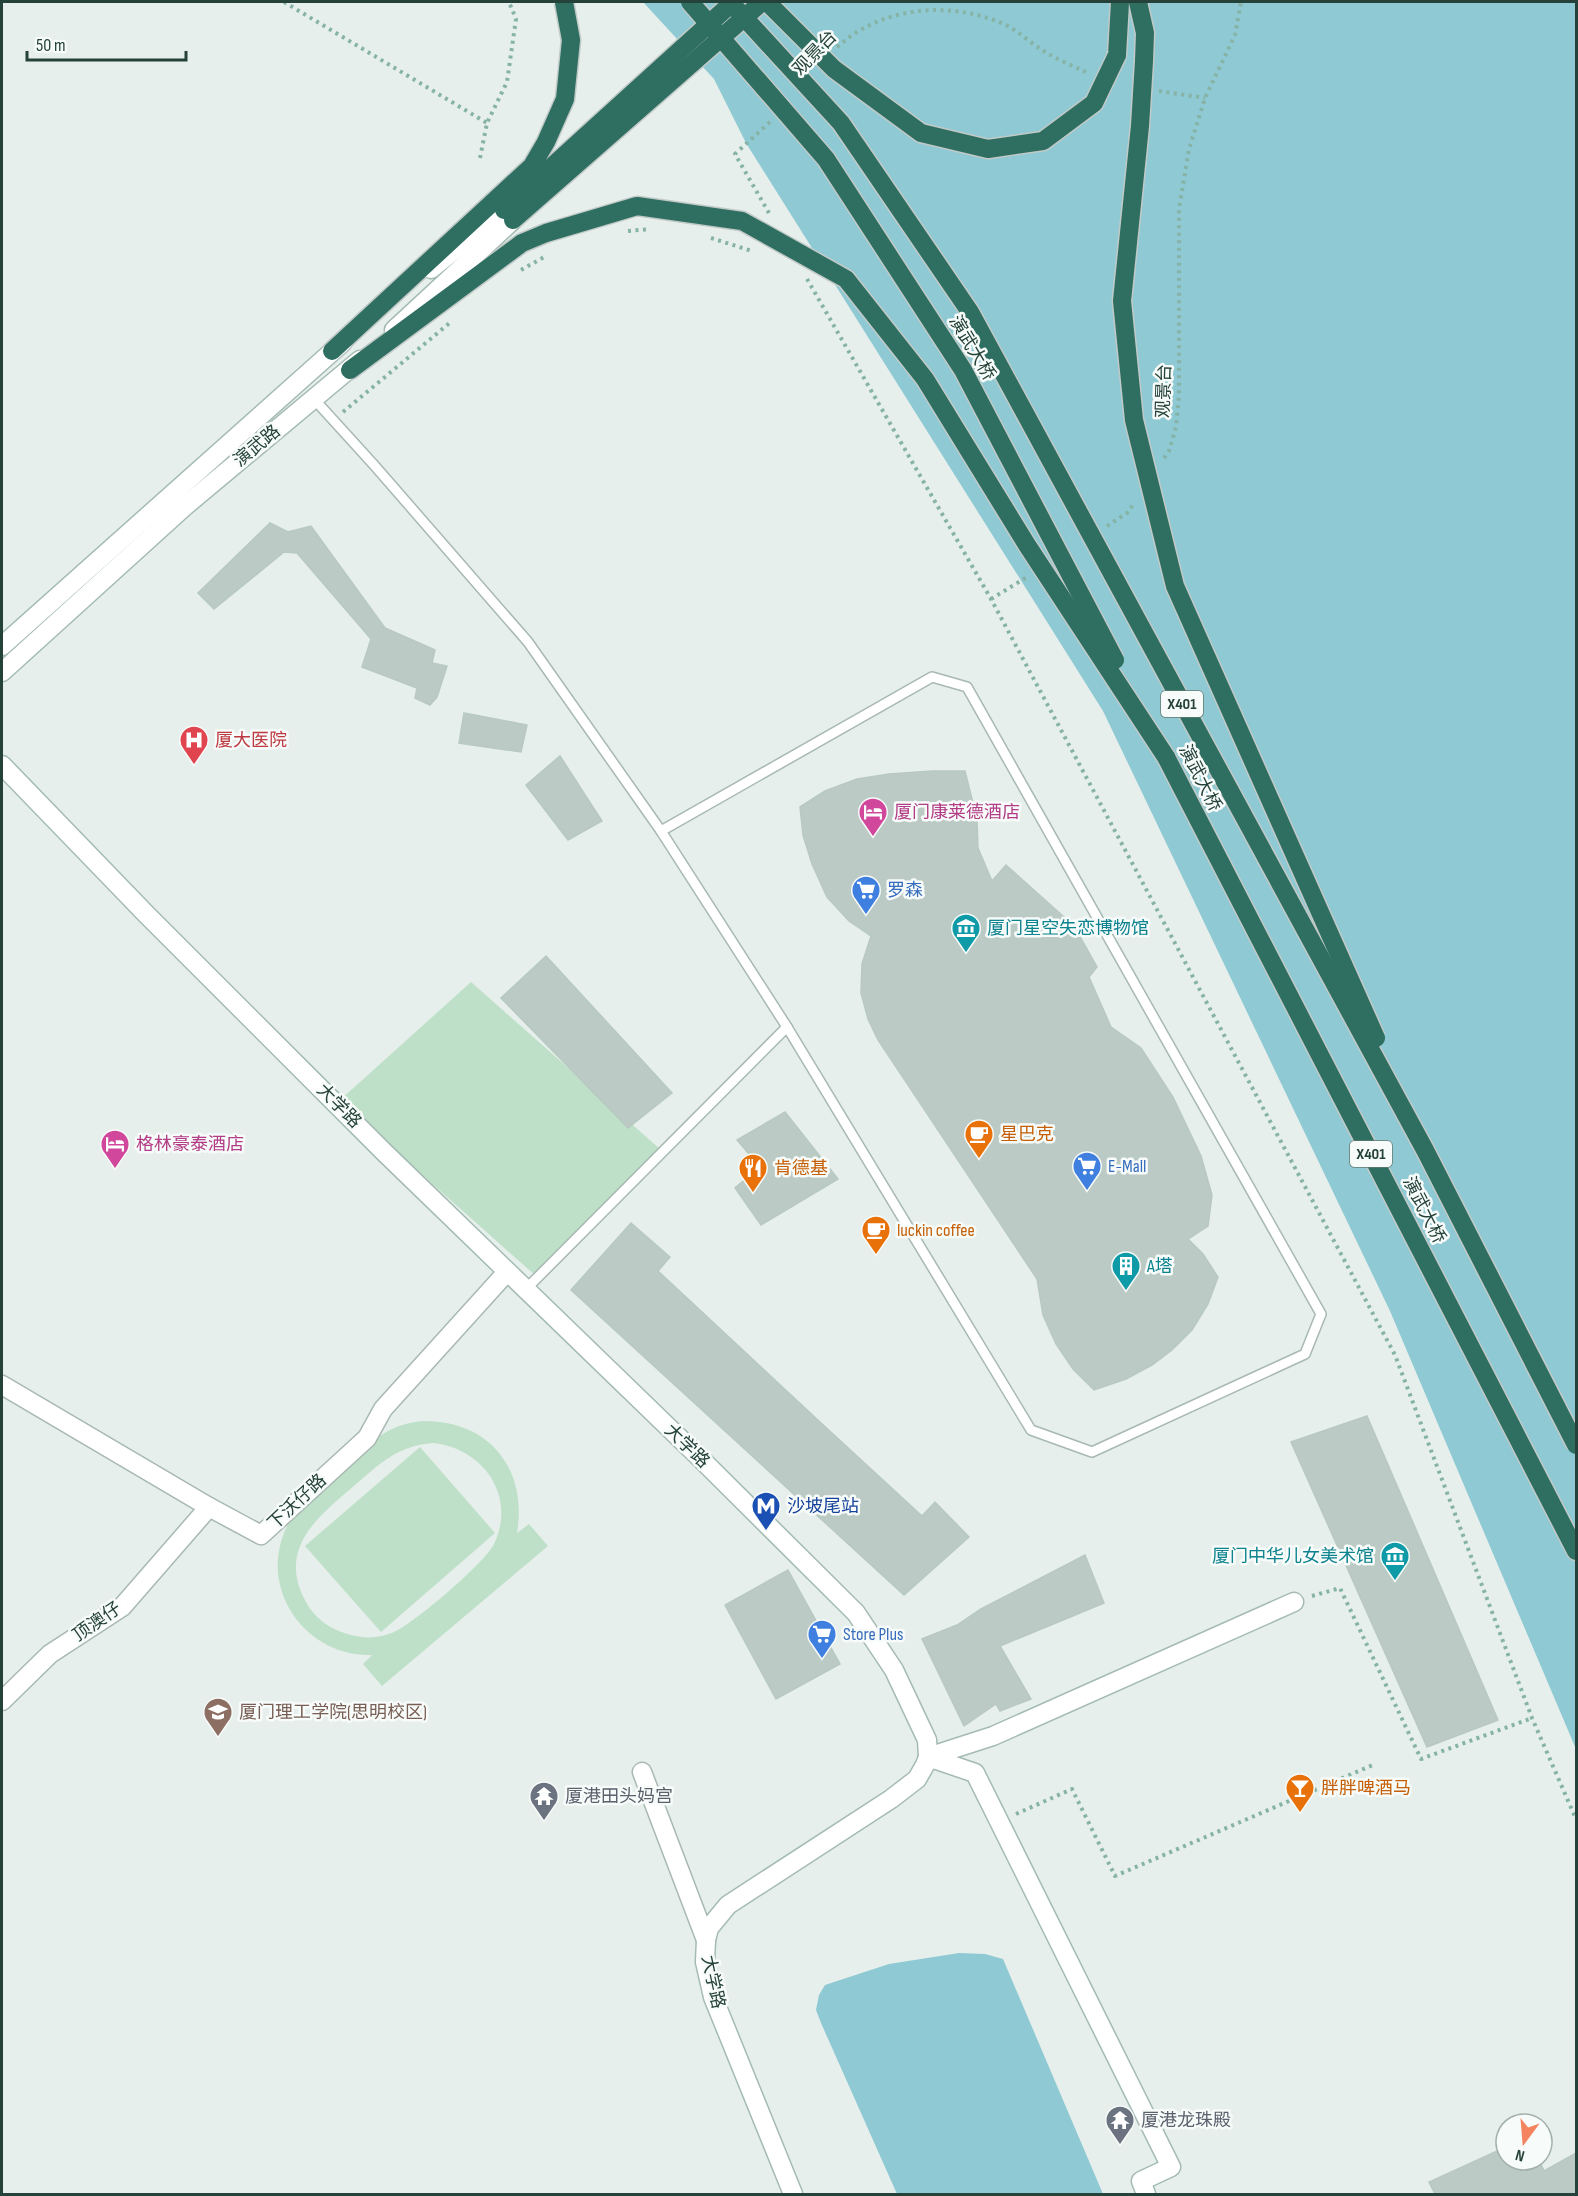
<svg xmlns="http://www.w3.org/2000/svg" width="1578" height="2196" font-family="'Sofia Sans Condensed','Noto Sans SC',sans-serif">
<rect width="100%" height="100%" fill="#e6efeb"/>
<g fill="#bfe0c8" fill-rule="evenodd">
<polygon points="471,982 660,1149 536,1276 339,1101"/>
<path d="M423,1421C489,1420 528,1469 517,1533L529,1524L548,1546L382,1686L363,1664L372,1655C308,1657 260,1593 284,1533C287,1526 290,1518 296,1513C308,1500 323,1488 336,1475C352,1460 368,1442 388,1431C399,1425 411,1422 423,1421ZM433,1443C483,1448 517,1496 494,1544C485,1563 415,1622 396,1631C384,1637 369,1639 356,1636C335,1632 316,1621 306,1602C276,1548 319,1516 355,1485C381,1463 397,1446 433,1443Z"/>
<polygon points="420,1447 495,1533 381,1632 305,1546"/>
</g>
<g fill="#8ec9d4">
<polygon points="643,2 1576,2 1576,1749 1390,1311 1103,711 746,143 714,79"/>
<polygon points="959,1953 985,1954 1003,1959 1103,2194 897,2194 821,2023 816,2010 819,1995 825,1985 889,1964"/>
</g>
<g fill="#bbcac4" stroke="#b8c9c2" stroke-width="1.5">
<polygon points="270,523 288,532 311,526 385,628 435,650 432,663 447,666 437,697 430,705 415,698 417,688 362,667 371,639 297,553 284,552 214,609 198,593"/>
<polygon points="464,713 527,725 521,752 459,743"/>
<polygon points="560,756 602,821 568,840 526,785"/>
<polygon points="932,771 965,771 977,819 978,848 992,881 1006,865 1074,926 1097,967 1089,977 1111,1027 1141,1048 1173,1097 1201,1156 1212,1195 1208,1226 1188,1239 1203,1254 1218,1277 1208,1304 1192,1330 1172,1350 1152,1365 1126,1379 1094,1390 1073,1369 1056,1344 1043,1315 1037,1279 878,1040 868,1019 861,993 862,964 871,936 849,921 827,897 812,864 803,835 800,807 825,791 857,779 889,774"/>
<polygon points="546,956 672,1093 628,1128 501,998"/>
<polygon points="785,1112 838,1179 761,1225 735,1188 760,1167 737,1140"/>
<polygon points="631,1223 670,1257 658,1271 820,1422 922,1516 935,1502 969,1537 904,1595 571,1290"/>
<polygon points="1367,1416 1498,1720 1427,1747 1291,1442"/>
<polygon points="1085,1555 1104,1603 1000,1646 1031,1699 1000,1711 996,1704 964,1726 922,1639 957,1625 981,1609"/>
<polygon points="788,1570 840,1664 776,1699 725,1605"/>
<polygon points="1506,2147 1506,2160 1539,2160 1544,2171 1576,2153 1576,2194 1435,2194 1429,2182"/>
</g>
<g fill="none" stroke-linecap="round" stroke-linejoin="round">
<g stroke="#a8b8b2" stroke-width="12">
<g id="lane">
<polyline points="314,399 374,465 528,642 661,831 787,1027 525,1290"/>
<polyline points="661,831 932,677 967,687 1321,1314 1305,1354 1092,1452 1031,1430 787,1027"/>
</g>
</g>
<g stroke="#a8b8b2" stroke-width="21">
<g id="street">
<polyline points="2,1385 209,1507 261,1535 367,1438 383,1409 507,1272"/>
<polyline points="2,1701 50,1654 122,1607 209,1507"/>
<polyline points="642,1772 706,1940"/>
</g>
</g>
<g stroke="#a4bbb3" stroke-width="21">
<g id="secondary">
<polyline points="431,269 504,210"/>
<polyline points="394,330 513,220"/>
<polyline points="2,646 343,342"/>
<polyline points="2,672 184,507 360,360"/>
<polyline points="2,765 147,915 385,1153 697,1455 856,1613 894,1670 927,1740 928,1757 925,1765 917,1779 891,1799 728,1905 709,1928 706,1940 705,1962 713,1997 793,2194"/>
<polyline points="928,1757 975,1773 1171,2167 1141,2181 1146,2194"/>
<polyline points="928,1757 993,1736 1294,1602"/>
</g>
</g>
<g stroke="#c2cac8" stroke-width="21">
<g id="highway">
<polyline points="1138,2 1145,33 1144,61"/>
<polyline points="1117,55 1120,2"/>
<polyline points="332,351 493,202"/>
<polyline points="350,370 522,243"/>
<polyline points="1166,757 1576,1551"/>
</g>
</g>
<g stroke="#86b3a5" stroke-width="4" stroke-dasharray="3 4.5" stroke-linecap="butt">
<polyline points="284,2 487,123"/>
<path d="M837,47C884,5 953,0 1008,26C1020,33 1031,43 1042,50C1056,59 1073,66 1088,73"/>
<polyline points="1159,91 1205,98"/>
<polyline points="480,158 487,123 507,82 516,19 509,2"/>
<polyline points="769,213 735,154 770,122"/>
<polyline points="628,231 650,229"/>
<polyline points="711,238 752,251"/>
<polyline points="521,270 546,256"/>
<polyline points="807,279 991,599 1395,1355 1532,1718 1576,1819"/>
<polyline points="343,412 452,321"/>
<polyline points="1164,458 1169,451 1176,427 1179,395 1179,209 1189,149 1205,98 1235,35 1241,2"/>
<polyline points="1107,526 1127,513 1135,502"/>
<polyline points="991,599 1027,577"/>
<polyline points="1312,1596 1340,1588 1421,1759 1532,1718"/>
<polyline points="1016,1814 1072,1789 1115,1876 1375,1764"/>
</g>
<use href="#lane" stroke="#fff" stroke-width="9"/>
<use href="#street" stroke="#fff" stroke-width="18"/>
<use href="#secondary" stroke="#fff" stroke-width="18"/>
<use href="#highway" stroke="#2f6f62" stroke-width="18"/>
<g stroke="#c2cac8" stroke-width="21" stroke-linecap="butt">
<g id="highway-bridge">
<polyline points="690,2 826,159 963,370 1115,660"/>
<polyline points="730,2 841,123 970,312 1425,1150 1576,1445"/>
<polyline points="767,2 834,69 921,133 988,149 1043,141 1094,103 1117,55"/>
<polyline points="1144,61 1140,126 1122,301 1134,420 1175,586 1376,1038"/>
<polyline points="493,202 532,166 546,142 565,99 571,40 564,2"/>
<polyline points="504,210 733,2"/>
<polyline points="513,220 762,2"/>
<polyline points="522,243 546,233 637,206 742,221 846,279 925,379 1027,545 1166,757"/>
</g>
</g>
<use href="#highway-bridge" stroke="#2f6f62" stroke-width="18"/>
</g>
<defs>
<g id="hospital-pin" transform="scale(1.5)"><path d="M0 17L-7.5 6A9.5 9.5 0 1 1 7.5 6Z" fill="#e0444e" stroke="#f7fbf9"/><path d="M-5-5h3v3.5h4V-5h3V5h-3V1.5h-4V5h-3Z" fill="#fff"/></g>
<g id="hotel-pin" transform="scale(1.5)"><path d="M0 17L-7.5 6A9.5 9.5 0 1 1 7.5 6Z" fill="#d1479c" stroke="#f7fbf9"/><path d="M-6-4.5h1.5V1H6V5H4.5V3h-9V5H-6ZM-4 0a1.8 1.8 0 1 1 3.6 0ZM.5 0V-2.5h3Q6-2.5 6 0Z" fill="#fff"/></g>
<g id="supermarket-pin" transform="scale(1.5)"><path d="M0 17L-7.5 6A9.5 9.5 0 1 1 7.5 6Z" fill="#3f7fe0" stroke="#f7fbf9"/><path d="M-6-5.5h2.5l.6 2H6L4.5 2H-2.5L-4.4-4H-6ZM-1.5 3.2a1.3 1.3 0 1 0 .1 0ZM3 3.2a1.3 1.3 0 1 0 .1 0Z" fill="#fff"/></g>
<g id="museum-pin" transform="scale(1.5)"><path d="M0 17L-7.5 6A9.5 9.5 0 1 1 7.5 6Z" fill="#0f9aa8" stroke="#f7fbf9"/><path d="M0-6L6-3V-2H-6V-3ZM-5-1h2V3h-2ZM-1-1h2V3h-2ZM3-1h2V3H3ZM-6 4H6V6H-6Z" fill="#fff"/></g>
<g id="cafe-pin" transform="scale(1.5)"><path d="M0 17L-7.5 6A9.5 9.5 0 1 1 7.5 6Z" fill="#e8710a" stroke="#f7fbf9"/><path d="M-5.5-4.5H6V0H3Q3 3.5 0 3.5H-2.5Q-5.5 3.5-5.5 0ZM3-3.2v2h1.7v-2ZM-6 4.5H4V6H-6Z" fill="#fff"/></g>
<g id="restaurant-pin" transform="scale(1.5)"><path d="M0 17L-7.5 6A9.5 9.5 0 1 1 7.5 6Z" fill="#e8710a" stroke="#f7fbf9"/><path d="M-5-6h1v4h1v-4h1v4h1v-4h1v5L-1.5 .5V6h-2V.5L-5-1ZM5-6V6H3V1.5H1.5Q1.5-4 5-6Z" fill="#fff"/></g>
<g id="building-pin" transform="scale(1.5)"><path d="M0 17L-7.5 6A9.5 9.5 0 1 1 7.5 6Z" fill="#0f9aa8" stroke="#f7fbf9"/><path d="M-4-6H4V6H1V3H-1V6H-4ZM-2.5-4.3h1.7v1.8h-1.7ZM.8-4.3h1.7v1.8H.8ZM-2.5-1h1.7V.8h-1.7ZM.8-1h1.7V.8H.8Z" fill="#fff"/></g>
<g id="metro-pin" transform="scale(1.5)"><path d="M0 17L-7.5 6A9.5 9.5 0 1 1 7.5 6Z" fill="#1a4fb4" stroke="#f7fbf9"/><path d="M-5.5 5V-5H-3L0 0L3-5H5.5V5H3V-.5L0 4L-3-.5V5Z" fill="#fff"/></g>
<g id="university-pin" transform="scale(1.5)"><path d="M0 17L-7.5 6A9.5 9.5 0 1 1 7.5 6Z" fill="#8d6e63" stroke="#f7fbf9"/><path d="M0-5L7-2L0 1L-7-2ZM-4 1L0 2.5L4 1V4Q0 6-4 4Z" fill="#fff"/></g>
<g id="bar-pin" transform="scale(1.5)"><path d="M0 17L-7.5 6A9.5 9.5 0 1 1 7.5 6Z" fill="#e8710a" stroke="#f7fbf9"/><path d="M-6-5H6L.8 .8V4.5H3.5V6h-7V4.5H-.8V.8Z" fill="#fff"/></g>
<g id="temple-pin" transform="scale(1.5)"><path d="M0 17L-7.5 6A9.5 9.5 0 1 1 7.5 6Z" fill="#6b7280" stroke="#f7fbf9"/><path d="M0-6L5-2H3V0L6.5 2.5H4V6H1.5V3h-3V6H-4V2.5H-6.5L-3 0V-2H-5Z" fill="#fff"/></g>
</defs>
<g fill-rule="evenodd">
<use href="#hospital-pin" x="194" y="740"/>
<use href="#hotel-pin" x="873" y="812"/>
<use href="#supermarket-pin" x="866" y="890"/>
<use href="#museum-pin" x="966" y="928"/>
<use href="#cafe-pin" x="979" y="1134"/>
<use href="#hotel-pin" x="115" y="1144"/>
<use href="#supermarket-pin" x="1087" y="1166"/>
<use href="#restaurant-pin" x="753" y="1168"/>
<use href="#cafe-pin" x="876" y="1230"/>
<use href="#building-pin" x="1126" y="1266"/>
<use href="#metro-pin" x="766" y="1506"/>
<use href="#museum-pin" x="1395" y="1556"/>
<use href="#supermarket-pin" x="822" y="1634"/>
<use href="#university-pin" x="218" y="1712"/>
<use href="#bar-pin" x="1300" y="1788"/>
<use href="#temple-pin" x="544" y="1796"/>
<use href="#temple-pin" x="1120" y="2120"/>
</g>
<g text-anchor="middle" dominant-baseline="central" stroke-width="5" stroke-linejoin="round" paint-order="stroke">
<g fill="#f7fbf9" stroke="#637a73" stroke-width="1.5">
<rect x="1161" y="691" width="42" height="26" rx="4.5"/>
<rect x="1350" y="1141" width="42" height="26" rx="4.5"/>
</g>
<g font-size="16" font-weight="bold" fill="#24423a">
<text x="1182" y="704">X401</text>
<text x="1371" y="1154">X401</text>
</g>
<g font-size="18" fill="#24423a" stroke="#f7fbf9">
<text transform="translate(815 53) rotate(-46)">观景台</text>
<text transform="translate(972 348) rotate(59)">演武大桥</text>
<text transform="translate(1164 391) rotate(-88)">观景台</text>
<text transform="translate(257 446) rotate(-40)">演武路</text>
<text transform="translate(1200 778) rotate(63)">演武大桥</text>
<text transform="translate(339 1106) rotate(45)">大学路</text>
<text transform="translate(1424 1210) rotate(63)">演武大桥</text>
<text transform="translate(687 1446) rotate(44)">大学路</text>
<text transform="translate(297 1502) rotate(-43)">下沃仔路</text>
<text transform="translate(97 1622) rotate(-35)">顶澳仔</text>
<text transform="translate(713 1982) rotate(78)">大学路</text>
</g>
<g font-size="18" fill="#be3a42" stroke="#f7fbf9" text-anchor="start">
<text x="215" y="740">厦大医院</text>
</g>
<g font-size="18" fill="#b23c85" stroke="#f7fbf9" text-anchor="start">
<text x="894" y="812">厦门康莱德酒店</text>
<text x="136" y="1144">格林豪泰酒店</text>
</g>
<g font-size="18" fill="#366cbe" stroke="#f7fbf9" text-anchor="start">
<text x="887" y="890">罗森</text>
<text x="1108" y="1166">E-Mall</text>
<text x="843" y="1634">Store Plus</text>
</g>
<g font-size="18" fill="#0d838f" stroke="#f7fbf9" text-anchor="start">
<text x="987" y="928">厦门星空失恋博物馆</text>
<text x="1147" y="1266">A塔</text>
<text x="1374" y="1556" text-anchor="end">厦门中华儿女美术馆</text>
</g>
<g font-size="18" fill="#c56008" stroke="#f7fbf9" text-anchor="start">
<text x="1000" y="1134">星巴克</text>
<text x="774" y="1168">肯德基</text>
<text x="897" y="1230">luckin coffee</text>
<text x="1321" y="1788">胖胖啤酒马</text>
</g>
<g font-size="18" fill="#164399" stroke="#f7fbf9" text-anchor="start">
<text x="787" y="1506">沙坡尾站</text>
</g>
<g font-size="18" fill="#785e54" stroke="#f7fbf9" text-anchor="start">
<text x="239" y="1712">厦门理工学院(思明校区)</text>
</g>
<g font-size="18" fill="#5b616d" stroke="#f7fbf9" text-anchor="start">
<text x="565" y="1796">厦港田头妈宫</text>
<text x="1141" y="2120">厦港龙珠殿</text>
</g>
</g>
<rect width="1578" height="2196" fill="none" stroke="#24423a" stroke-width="6"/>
<g transform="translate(1524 2142) rotate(196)"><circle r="28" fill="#f7fbf9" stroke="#a3b1ad" stroke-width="1.5"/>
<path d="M0-4.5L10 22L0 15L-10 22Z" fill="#f4845f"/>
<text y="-9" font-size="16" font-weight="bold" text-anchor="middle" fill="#24423a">N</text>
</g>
<path d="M27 51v9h159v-9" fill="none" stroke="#24423a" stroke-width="3"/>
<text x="36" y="51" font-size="18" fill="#24423a" stroke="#f7fbf9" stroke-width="4.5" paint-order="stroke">50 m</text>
</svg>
